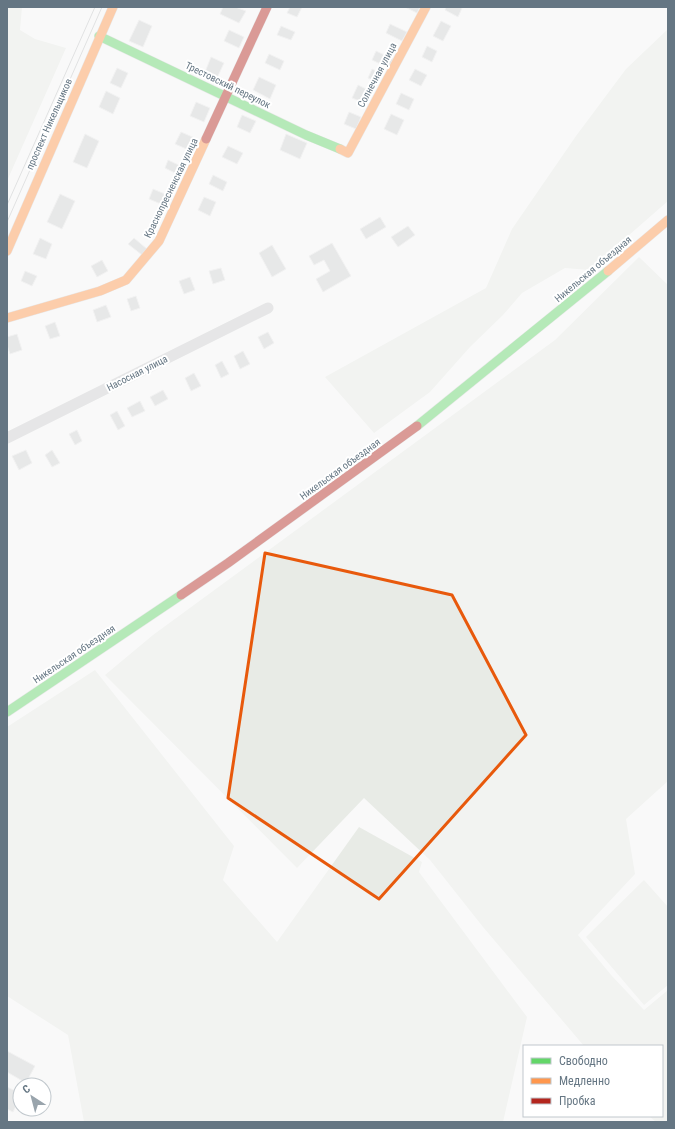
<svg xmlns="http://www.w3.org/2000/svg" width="675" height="1129" font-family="'Roboto Condensed',sans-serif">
<rect width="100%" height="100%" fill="#f9f9f9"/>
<g fill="#e8ebe6">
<polygon points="7,7 22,7 20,30 35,39 66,48 7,181"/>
<polygon points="668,29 668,201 589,270 565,268 522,293 503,315 470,347 430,392 374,433 325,377 486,288 512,229 576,136 626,69"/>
<polygon points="639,257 668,285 668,781 626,819 635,874 578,935 612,976 644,1010 668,990 668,1122 656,1122 649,1116 662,1116 662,1046 584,1046 483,927 430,860 364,798 297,868 105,675 153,635 555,340"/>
<polygon points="95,670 234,846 223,880 277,942 359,827 422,862 419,872 527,1017 503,1122 84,1122 68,1035 7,996 7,727"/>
<polygon points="644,880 668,907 668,985 644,1005 586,937"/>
</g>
<g fill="#d0d2d3" stroke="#e8e8e8">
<polygon points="223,7 235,7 246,11 239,23 220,14"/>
<polygon points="290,7 302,7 297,17 287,13"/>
<polygon points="405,7 420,7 417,13"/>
<polygon points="446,7 459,7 462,8 458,17 445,10"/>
<polygon points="139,20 152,26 143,47 129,41"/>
<polygon points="441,21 451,26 443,41 433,36"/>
<polygon points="390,24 407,32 402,41 386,33"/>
<polygon points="281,26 295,32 291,40 277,35"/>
<polygon points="229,30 244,37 239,48 224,41"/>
<polygon points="427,46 437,51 432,62 422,57"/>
<polygon points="376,51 393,59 389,68 372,60"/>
<polygon points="269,54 284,61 280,70 265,63"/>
<polygon points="211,57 224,63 217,78 205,72"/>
<polygon points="117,68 128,73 121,88 110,83"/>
<polygon points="372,69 380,73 376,82 368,78"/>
<polygon points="415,69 427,75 421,86 409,80"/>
<polygon points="259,77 276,85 270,99 253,90"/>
<polygon points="358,85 372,92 367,104 352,98"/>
<polygon points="106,91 120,98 113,114 99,107"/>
<polygon points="401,93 414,99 409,110 396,104"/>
<polygon points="196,102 210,108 204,122 190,116"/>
<polygon points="349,112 361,117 356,129 344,124"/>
<polygon points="391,114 404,120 397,135 384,129"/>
<polygon points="242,115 256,121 250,133 237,127"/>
<polygon points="181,132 197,139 191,151 175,144"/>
<polygon points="85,134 99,141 87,168 73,162"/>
<polygon points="286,134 307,143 300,159 280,150"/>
<polygon points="228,146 243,153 237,164 222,157"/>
<polygon points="168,160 185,168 181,176 165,168"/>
<polygon points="213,175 227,182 223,191 209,184"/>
<polygon points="153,189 172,197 168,207 149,199"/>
<polygon points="60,194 75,201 62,229 47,222"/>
<polygon points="204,197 216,202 210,216 198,210"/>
<polygon points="380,217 386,227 366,239 360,229"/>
<polygon points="408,226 415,235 398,247 391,237"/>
<polygon points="40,238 52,244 46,259 33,254"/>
<polygon points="134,238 147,249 142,255 128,244"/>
<polygon points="332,243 351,276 323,292 316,279 330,271 324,260 314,265 309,256"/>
<polygon points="272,245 286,269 272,277 259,253"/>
<polygon points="102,260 108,271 97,277 91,266"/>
<polygon points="221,268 225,280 213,284 209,271"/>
<polygon points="25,271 37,276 32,286 21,281"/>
<polygon points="190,277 195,290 184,294 179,281"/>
<polygon points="136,296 140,308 131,311 127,299"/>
<polygon points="106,305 111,317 97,322 93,310"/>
<polygon points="55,322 60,336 50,339 45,326"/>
<polygon points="268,332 274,343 264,349 258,337"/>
<polygon points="17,334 22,350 10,354 7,345 7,337"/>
<polygon points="243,351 250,364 240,369 234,356"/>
<polygon points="222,361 229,374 221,378 215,365"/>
<polygon points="194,373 201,386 191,391 185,378"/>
<polygon points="163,390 168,399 155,406 150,397"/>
<polygon points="140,401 145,411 132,417 127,408"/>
<polygon points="117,411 125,426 118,430 110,415"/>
<polygon points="77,430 82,441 75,445 69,434"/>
<polygon points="26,450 32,463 19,470 12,456"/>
<polygon points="52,450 60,463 52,467 45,455"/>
<polygon points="7,1051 35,1066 26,1083 7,1072"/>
<polygon points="7,1087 20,1093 20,1098 13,1112 7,1109"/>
</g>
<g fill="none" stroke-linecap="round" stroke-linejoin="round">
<g stroke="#d5d6d7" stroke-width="10">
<g id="fast">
<polyline points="99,36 306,135 340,149"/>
<polyline points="417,426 608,271"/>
<polyline points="7,712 181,595"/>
</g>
</g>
<g stroke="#d5d6d7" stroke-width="10">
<g id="slow">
<polyline points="340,149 348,153 426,7"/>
<polyline points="7,251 113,7"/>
<polyline points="608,271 668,220"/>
<polyline points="7,318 100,291 126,280 159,241 206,139"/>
</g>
</g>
<g stroke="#d5d6d7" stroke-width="10">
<g id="jam">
<polyline points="206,139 267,7"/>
<polyline points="181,595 228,563 417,426"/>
</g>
</g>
<polyline stroke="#cecfd0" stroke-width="11" points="7,438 268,308"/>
<use href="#fast" stroke="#63d668" stroke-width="9"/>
<use href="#slow" stroke="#ff974d" stroke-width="9"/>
<use href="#jam" stroke="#b3261e" stroke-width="9"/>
<g stroke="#c3c5c6" stroke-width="1">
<polyline points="7,205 95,7"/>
<polyline points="7,222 102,7"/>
</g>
</g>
<path d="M0 0H675V1129H0ZM265,553L452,595L526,735L379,899L228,798Z" fill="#f9f9f9" fill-opacity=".55" fill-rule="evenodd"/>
<path fill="none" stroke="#e8590c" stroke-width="3" stroke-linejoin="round" d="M265,553L452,595L526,735L379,899L228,798Z"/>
<g text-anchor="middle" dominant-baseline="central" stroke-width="4" stroke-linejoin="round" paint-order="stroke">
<g font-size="10" fill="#657683" stroke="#fff">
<text transform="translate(377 75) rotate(-62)">Солнечная улица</text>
<text transform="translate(228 85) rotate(26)">Трестовский переулок</text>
<text transform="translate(49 124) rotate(-66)">проспект Никельщиков</text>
<text transform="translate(171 188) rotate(-64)">Краснопресненская улица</text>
<text transform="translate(593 269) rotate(-40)">Никельская объездная</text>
<text transform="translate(137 373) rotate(-27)">Насосная улица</text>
<text transform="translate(340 469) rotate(-36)">Никельская объездная</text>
<text transform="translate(74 654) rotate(-34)">Никельская объездная</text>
</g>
</g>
<rect width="675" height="1129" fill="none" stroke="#657683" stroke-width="16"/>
<rect x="523" y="1045" width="140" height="72" fill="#ffffff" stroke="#c1c8cd"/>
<rect x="531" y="1058" width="20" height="6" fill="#63d668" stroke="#c1c8cd"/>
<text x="559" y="1065" font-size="12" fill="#657683">Свободно</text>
<rect x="531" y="1078" width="20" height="6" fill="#ff974d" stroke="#c1c8cd"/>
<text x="559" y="1085" font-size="12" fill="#657683">Медленно</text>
<rect x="531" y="1098" width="20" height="6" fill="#b3261e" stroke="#c1c8cd"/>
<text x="559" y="1105" font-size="12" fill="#657683">Пробка</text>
<g transform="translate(32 1097) rotate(324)"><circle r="19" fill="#ffffff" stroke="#c1c8cd"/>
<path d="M0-3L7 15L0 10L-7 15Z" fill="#99a4ac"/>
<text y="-6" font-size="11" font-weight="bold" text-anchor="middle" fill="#657683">С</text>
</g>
</svg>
